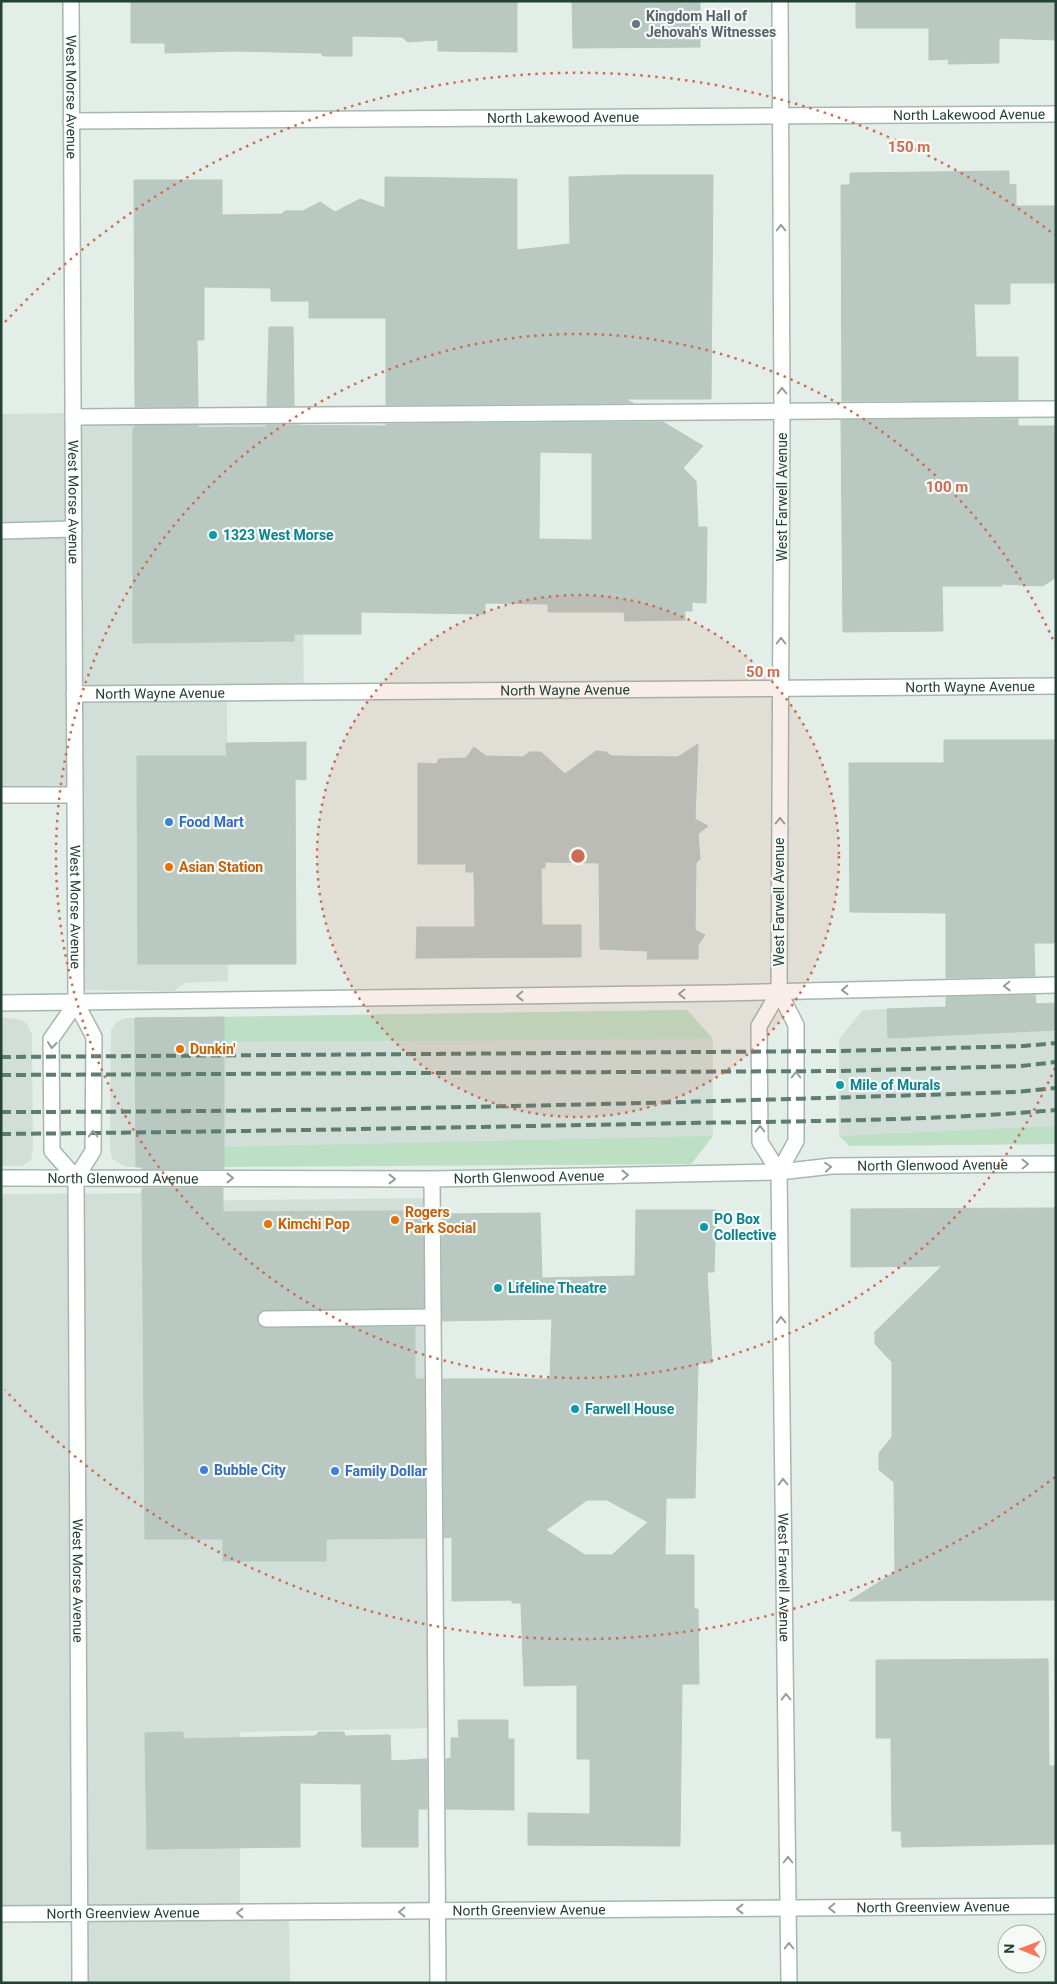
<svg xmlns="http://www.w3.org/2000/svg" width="1057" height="1984" font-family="Roboto,sans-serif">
<rect width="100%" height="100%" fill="#e4eee9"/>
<g fill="#d2ded8">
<polygon points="300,410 304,696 227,697 228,981 186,983 173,991 74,990 75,791 1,790 1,414"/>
<polygon points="1056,1003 1056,1144 850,1146 839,1136 839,1039 863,1010"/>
<polygon points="687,1010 713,1039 713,1136 691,1164 126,1167 112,1159 110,1148 111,1030 117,1022 125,1018"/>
<polygon points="1,1017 21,1020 27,1024 32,1035 33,1148 31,1160 22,1166 1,1166"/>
<polygon points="165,1193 176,1201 431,1198 434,1728 240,1732 240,1916 289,1918 290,1983 78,1983 77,1910 1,1911 1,1194"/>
</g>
<g fill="#bde0c4">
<polygon points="687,1010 713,1039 224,1042 224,1017"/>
<polygon points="1056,1126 1056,1144 850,1146 839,1136"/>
<polygon points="713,1136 691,1164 224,1167 224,1147"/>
</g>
<g fill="#b9c9c2" stroke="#b6c8c0" fill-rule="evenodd">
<polygon points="131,1 517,1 517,52 438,51 438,40 408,42 402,37 352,36 352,56 323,56 321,53 236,51 165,53 165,43 131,43"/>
<polygon points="572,1 700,1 700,47 573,48"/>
<polygon points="856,1 1056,1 1056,40 999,38 999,63 948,64 949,59 929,60 929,28 856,28"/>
<polygon points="1009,171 1009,184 1016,185 1016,206 1056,206 1056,283 1010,283 1010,304 974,304 976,357 1018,357 1018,400 842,401 841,185 850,185 850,173"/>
<polygon points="621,175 713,175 711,399 625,399 633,403 386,405 386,318 309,318 309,301 271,301 271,288 204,287 204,340 197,340 198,407 135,407 134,180 222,180 222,215 282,214 285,211 303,211 320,202 335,212 360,199 385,208 385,177 517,179 517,250 570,244 569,177"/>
<polygon points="269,327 293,327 294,406 267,406"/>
<polygon points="1018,419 1018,426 1056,426 1056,577 1043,586 1002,584 1002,586 942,586 943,631 843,632 841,420"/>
<path d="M663,422L703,446L683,468L696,481L698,527H707L706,603L692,602V611H685V620L625,621L624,612H548V604L485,603V614L361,612V634H294V641L133,643V428H135V426L198,425V428L267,427V425L386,426V424ZM540,452L592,453V540L539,539Z"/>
<polygon points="944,740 1056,740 1056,943 1034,943 1035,976 946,978 946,913 850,912 849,763 944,763"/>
<polygon points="306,742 306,780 295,779 296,964 138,964 137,756 227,756 226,743"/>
<polygon points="698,744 695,819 708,826 698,834 700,859 696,863 695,930 705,935 698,945 698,959 647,959 648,951 600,949 599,863 545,862 545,868 541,868 542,925 581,925 581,957 416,958 417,927 475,927 474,872 466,872 466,864 418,864 418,763 436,764 439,759 466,758 474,747 486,756 523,757 529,752 541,752 565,774 596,751 606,752 611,756 678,757"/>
<polygon points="1035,995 1036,1004 1056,1003 1056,1030 888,1038 887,1009 946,1007 946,997"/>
<polygon points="224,1017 224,1169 142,1169 142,1167 136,1167 135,1018"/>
<polygon points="142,1188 223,1188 223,1212 415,1211 415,1214 423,1214 424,1308 266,1310 261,1311 257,1319 258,1324 266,1328 415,1327 415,1379 424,1379 425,1538 326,1539 326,1561 223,1561 223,1539 145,1539"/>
<polygon points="1056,1208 1056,1600 849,1601 895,1572 894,1482 879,1470 879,1453 892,1437 892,1362 875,1344 875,1332 942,1266 851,1267 851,1209"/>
<path d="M636,1210H716L714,1272H707L712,1363H698L695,1498H666L665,1555H694V1609H698L699,1684H682L680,1846L528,1845V1813L590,1814V1759H577V1685L524,1686L521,1603H512V1600L452,1601V1537L444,1538L443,1379H550L552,1319L442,1321V1214L540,1213L542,1278L635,1276ZM587,1500H607L648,1522L612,1555H585L546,1530Z"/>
<polygon points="1048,1659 1049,1766 1056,1766 1056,1844 902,1847 901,1831 892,1831 891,1738 876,1738 876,1660"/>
<polygon points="458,1720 508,1720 508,1739 514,1739 514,1810 446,1809 446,1759 451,1758 451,1738 459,1738"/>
<polygon points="183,1732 183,1739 315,1736 319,1732 344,1732 345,1736 390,1735 391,1761 427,1759 427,1809 418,1809 418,1847 362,1847 361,1784 300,1783 300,1847 147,1849 145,1733"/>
</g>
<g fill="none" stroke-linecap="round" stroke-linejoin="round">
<g stroke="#a6b7b0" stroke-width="18">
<g id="service">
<polyline points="73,417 1056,409"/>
<polyline points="1,531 74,529"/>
<polyline points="1,795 75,795"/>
<polyline points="432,1179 438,1983"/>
<polyline points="266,1319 433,1317"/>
</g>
</g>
<g stroke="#a6b7b0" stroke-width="18">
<g id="minor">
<path id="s1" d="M780,1L782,412L779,992L796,1025V1141L779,1172L789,1983"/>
<path id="s2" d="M71,121L1056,114"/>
<path id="s3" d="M74,694L1056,686"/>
<polyline points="779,992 759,1026 760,1142 779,1172"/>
<polyline points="1,1003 722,993 1056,985"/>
<path id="s4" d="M1,1178L432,1179L779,1172L832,1166L1056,1164"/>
<path id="s5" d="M1,1914L1056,1906"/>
</g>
</g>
<g stroke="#a6b7b0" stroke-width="18">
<g id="tertiary">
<path id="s6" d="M71,1L76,1003L94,1037L93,1151L76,1178L80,1983"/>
<polyline points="76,1003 51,1039 52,1151 76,1178"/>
</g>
</g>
<use href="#service" stroke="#fff" stroke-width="15"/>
<use href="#minor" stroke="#fff" stroke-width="15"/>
<use href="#tertiary" stroke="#fff" stroke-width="15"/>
<g stroke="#5d7c72" stroke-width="4" stroke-dasharray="10 5" stroke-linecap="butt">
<polyline points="1,1057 840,1051 1024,1046 1056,1043"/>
<polyline points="1,1075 839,1071 1021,1066 1056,1062"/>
<path d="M1,1112C340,1112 678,1103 1016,1092L1056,1088"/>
<path d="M1,1134C213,1132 425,1128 637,1124C777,1121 917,1122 1056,1110"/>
</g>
</g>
<defs><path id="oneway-chevron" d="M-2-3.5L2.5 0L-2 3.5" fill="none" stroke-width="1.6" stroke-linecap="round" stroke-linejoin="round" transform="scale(1.25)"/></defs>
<g stroke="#91a09b">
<use href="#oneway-chevron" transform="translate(781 228) rotate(-90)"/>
<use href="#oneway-chevron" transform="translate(782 391) rotate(-90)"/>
<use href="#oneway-chevron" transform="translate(781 641) rotate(-90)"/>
<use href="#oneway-chevron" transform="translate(780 821) rotate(-90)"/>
<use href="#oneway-chevron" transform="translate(1007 986) rotate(179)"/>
<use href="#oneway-chevron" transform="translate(845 990) rotate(178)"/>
<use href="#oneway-chevron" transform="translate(682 994) rotate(179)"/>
<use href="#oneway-chevron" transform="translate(520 996) rotate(179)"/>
<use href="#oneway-chevron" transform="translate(52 1045) rotate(96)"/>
<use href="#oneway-chevron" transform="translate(796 1075) rotate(-90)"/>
<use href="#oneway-chevron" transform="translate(760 1129) rotate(-90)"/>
<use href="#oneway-chevron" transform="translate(93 1134) rotate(-90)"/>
<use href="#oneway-chevron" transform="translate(1025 1164) rotate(-1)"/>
<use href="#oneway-chevron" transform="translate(828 1167) rotate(-5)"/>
<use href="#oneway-chevron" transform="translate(625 1175) rotate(-1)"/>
<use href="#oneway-chevron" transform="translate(230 1178)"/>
<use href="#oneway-chevron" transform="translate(392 1179)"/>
<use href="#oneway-chevron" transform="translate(781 1320) rotate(-91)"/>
<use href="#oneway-chevron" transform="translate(783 1482) rotate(-91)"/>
<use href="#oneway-chevron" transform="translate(786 1697) rotate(-91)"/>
<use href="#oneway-chevron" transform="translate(788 1860) rotate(-90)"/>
<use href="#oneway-chevron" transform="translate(832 1908) rotate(179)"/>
<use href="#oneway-chevron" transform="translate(740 1909) rotate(180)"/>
<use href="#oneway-chevron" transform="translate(402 1912) rotate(180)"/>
<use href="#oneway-chevron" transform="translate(240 1913) rotate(180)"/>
<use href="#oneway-chevron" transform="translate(789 1946) rotate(-90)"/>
</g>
<circle cx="578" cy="856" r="261" fill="#cc6d53" fill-opacity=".12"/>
<g fill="none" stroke="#cc6d53" stroke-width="2.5" stroke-dasharray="2.5 5">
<circle cx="578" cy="856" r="261"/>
<path d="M1055 1068A522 522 0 1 1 1055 644"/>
<path d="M1055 1477A783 783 0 0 1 5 1390M5 322A783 783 0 0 1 1055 235"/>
</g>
<circle fill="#6b7280" stroke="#f5faf7" stroke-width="2" cx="636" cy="24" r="5"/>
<g fill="#0f9aa8" stroke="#f5faf7" stroke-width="2">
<circle cx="213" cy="535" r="5"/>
<circle cx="840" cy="1085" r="5"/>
<circle cx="704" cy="1227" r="5"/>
<circle cx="498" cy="1288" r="5"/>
<circle cx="575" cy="1409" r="5"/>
</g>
<g fill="#3f7fe0" stroke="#f5faf7" stroke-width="2">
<circle cx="169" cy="822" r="5"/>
<circle cx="204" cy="1470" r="5"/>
<circle cx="335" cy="1471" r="5"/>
</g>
<g fill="#e8710a" stroke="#f5faf7" stroke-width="2">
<circle cx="169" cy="867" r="5"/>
<circle cx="180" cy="1049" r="5"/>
<circle cx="395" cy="1220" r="5"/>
<circle cx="268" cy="1224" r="5"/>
</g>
<g text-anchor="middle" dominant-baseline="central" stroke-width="4.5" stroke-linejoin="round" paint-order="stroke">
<g font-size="14" font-weight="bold" fill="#5b616d" stroke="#f5faf7" text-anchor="start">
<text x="646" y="16">Kingdom Hall of<tspan x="646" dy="16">Jehovah's Witnesses</tspan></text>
</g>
<g font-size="14" fill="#234137" stroke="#f5faf7">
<text stroke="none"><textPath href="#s6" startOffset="96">West Morse Avenue</textPath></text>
<text stroke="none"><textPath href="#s2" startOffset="898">North Lakewood Avenue</textPath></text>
<text stroke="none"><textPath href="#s2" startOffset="492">North Lakewood Avenue</textPath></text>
<text transform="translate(782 497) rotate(-90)">West Farwell Avenue</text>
<text stroke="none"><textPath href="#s6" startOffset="501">West Morse Avenue</textPath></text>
<text stroke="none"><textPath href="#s3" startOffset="896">North Wayne Avenue</textPath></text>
<text stroke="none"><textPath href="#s3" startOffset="491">North Wayne Avenue</textPath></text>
<text stroke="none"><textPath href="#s3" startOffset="86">North Wayne Avenue</textPath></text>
<text transform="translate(779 902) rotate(-90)">West Farwell Avenue</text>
<text stroke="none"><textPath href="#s6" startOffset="906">West Morse Avenue</textPath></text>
<text stroke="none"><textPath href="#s4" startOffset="932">North Glenwood Avenue</textPath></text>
<text stroke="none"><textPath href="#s4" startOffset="528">North Glenwood Avenue</textPath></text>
<text stroke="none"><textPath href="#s4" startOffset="122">North Glenwood Avenue</textPath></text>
<text stroke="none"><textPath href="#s1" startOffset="1585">West Farwell Avenue</textPath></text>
<text stroke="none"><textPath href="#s6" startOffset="1589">West Morse Avenue</textPath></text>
<text stroke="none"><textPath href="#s5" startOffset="932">North Greenview Avenue</textPath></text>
<text stroke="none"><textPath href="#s5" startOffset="528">North Greenview Avenue</textPath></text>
<text stroke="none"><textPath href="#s5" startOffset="122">North Greenview Avenue</textPath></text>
</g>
<g font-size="14" font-weight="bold" fill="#0d838f" stroke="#f5faf7" text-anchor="start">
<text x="223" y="535">1323 West Morse</text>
<text x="850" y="1085">Mile of Murals</text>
<text x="714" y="1219">PO Box<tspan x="714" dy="16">Collective</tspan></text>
<text x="508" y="1288">Lifeline Theatre</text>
<text x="585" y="1409">Farwell House</text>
</g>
<g font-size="14" font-weight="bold" fill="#366cbe" stroke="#f5faf7" text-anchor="start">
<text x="179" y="822">Food Mart</text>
<text x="214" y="1470">Bubble City</text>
<text x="345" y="1471">Family Dollar</text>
</g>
<g font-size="14" font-weight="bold" fill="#c56008" stroke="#f5faf7" text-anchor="start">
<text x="179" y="867">Asian Station</text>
<text x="190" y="1049">Dunkin'</text>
<text x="405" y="1212">Rogers<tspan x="405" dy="16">Park Social</tspan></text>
<text x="278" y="1224">Kimchi Pop</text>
</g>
</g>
<circle cx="578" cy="856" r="8" fill="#cc6d53" stroke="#f5faf7" stroke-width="2.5"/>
<g font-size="15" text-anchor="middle" font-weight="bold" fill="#cc6d53" stroke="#f5faf7" stroke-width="4.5" stroke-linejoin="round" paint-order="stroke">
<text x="909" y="152">150 m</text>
<text x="947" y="492">100 m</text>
<text x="763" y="677">50 m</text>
</g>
<rect width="1057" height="1984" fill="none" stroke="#234137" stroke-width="5"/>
<g transform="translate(1022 1949) rotate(271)"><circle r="24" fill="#f5faf7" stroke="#a1b0aa"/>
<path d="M0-4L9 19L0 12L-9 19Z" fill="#f6785a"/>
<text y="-8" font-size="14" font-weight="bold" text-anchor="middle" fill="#234137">N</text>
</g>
</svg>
